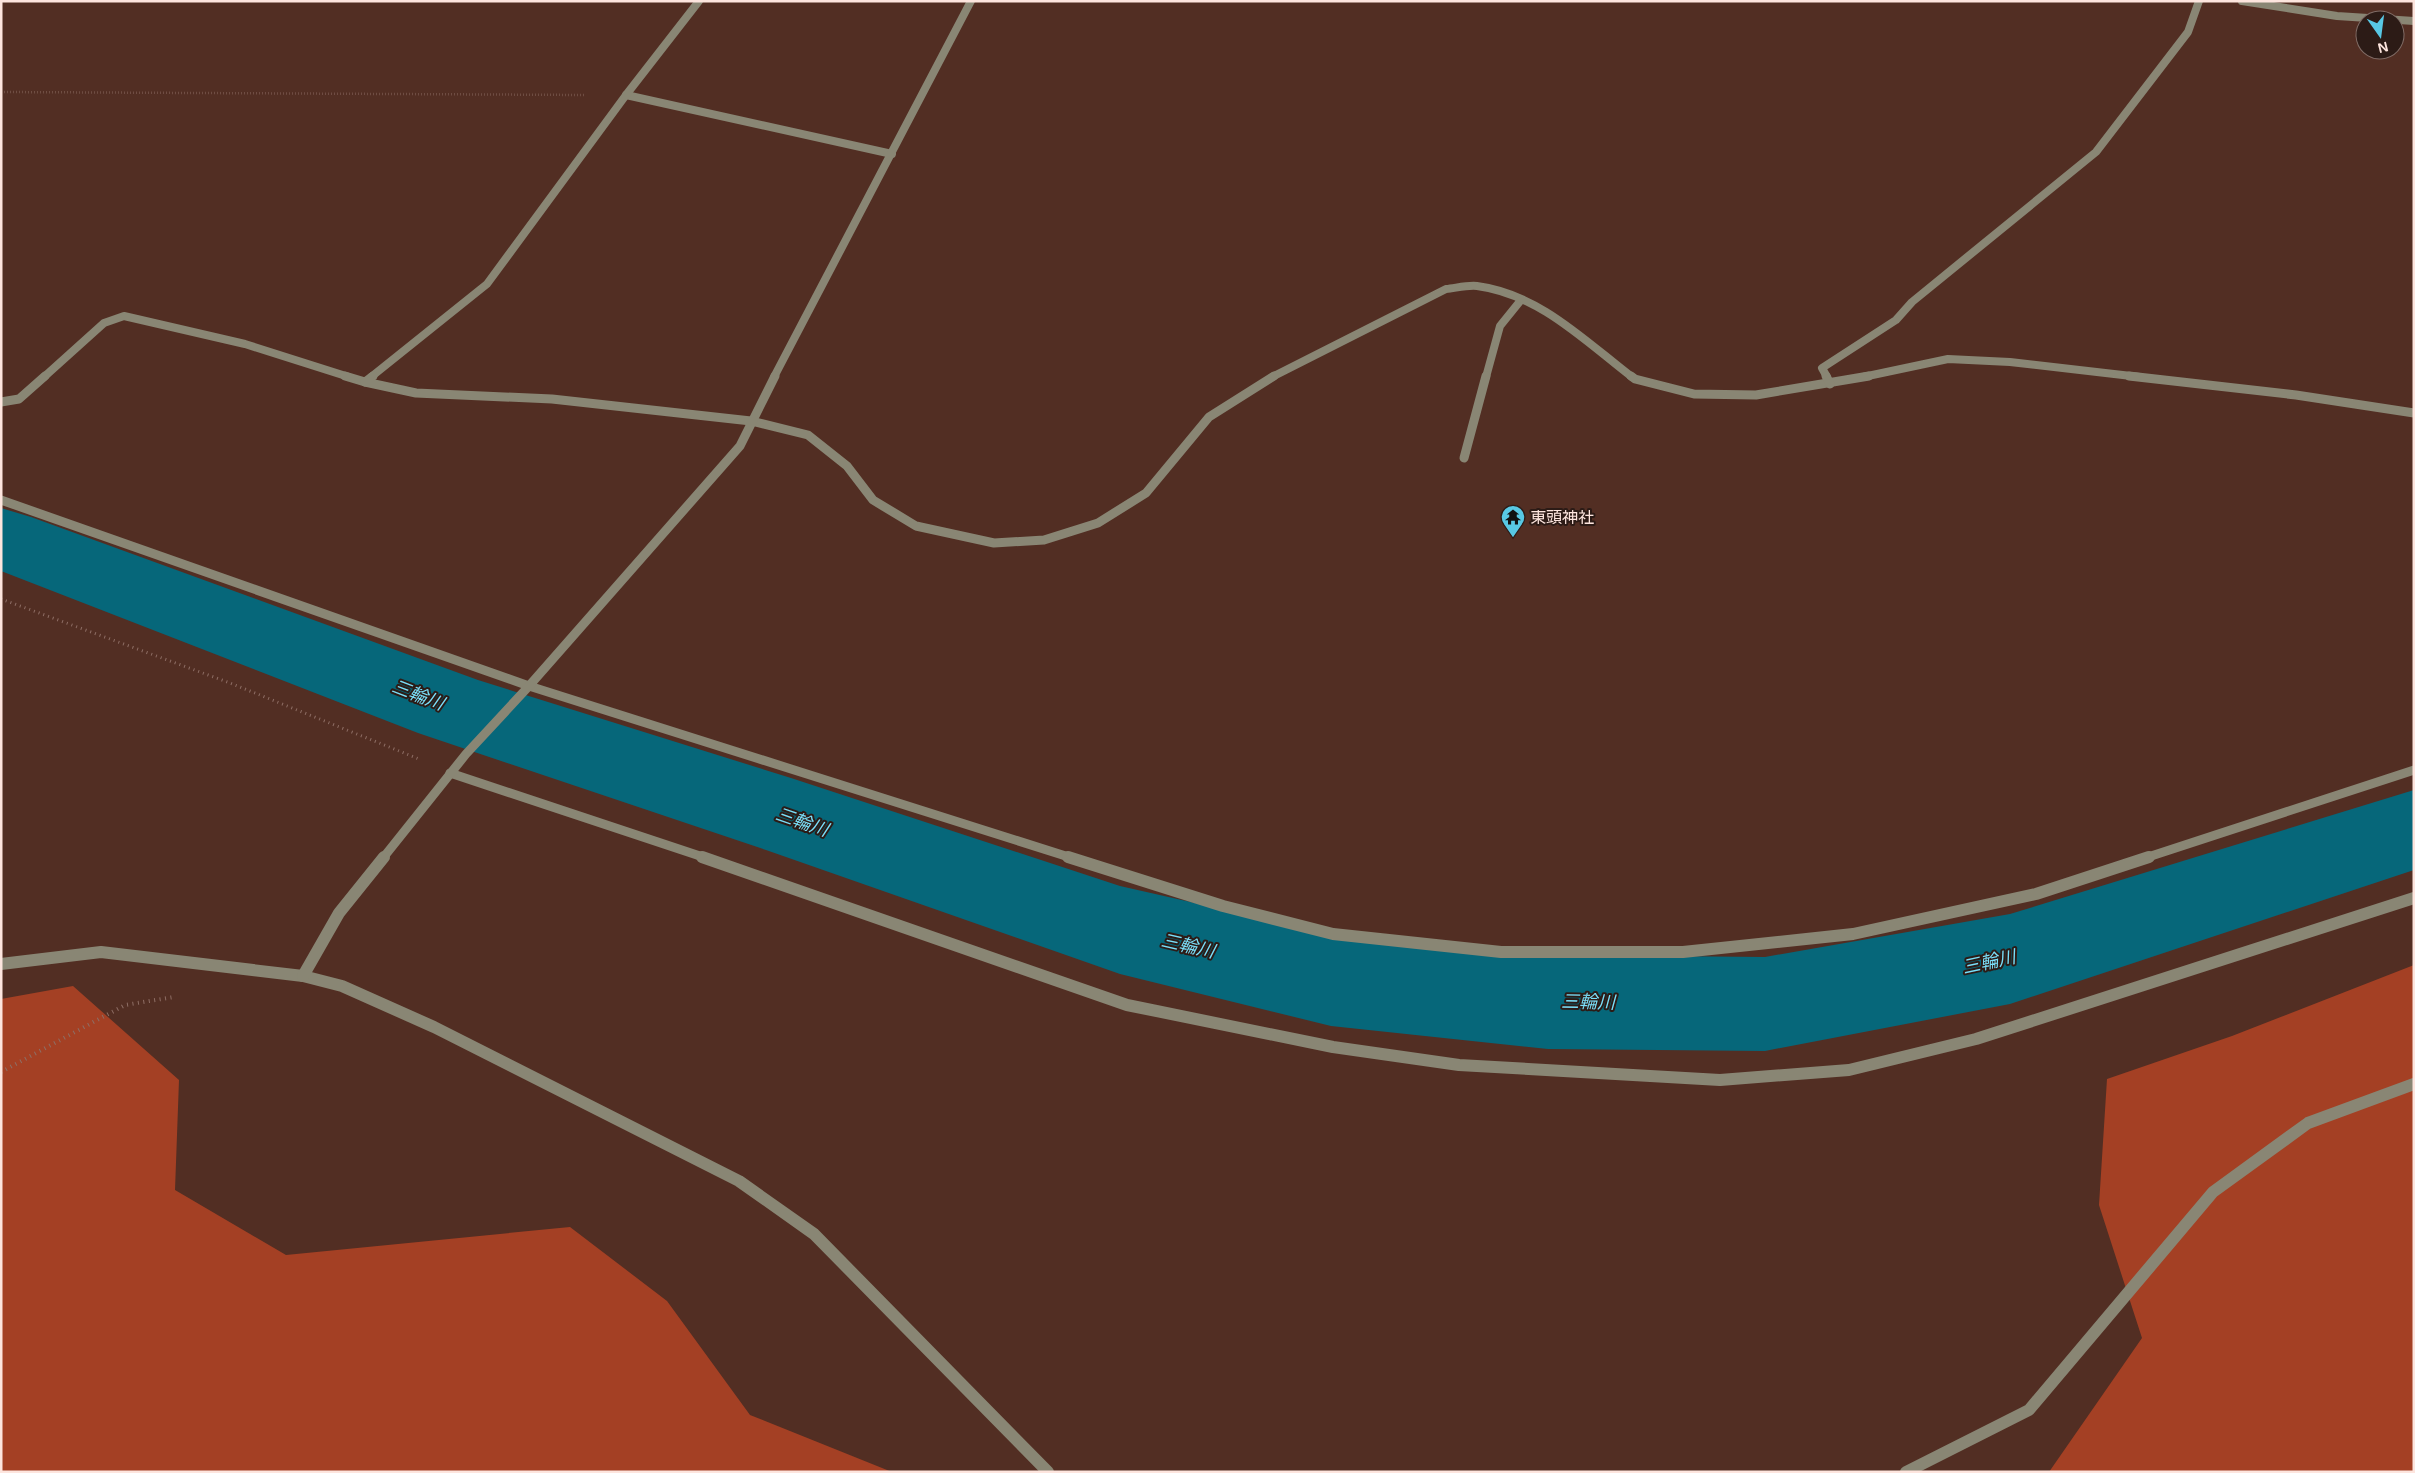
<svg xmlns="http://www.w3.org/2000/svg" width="2415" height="1473" font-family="Helvetica,'Noto Sans JP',sans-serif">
<rect width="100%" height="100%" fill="#522e23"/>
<g fill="#a44024">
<polygon points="2414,965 2414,1472 2049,1472 2142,1338 2099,1205 2107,1079 2232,1036"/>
<polygon points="73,986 179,1080 175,1190 286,1255 570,1227 667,1301 750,1415 892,1472 1,1472 1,999"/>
</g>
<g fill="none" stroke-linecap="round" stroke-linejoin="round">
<polygon fill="#06677a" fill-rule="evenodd" points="1,508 31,517 478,680 791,778 1120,886 1331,934 1548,955 1765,957 2010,914 2414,790 2414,870 2010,1004 1765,1051 1548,1049 1331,1026 1120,974 766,850 418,733 1,571"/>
<polyline stroke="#8e6e65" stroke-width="2.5" stroke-dasharray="0.5 2.5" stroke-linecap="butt" points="1,92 586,95"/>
<polyline stroke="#8e6e65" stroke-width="3" stroke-dasharray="1 4" stroke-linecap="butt" points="1,599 230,683 419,759"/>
<polyline stroke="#8e6e65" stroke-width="4" stroke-dasharray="1 4.5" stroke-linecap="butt" points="1,1072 125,1005 174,997"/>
<polyline stroke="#898674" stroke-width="8" points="1486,377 1500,326 1521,300"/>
<polyline stroke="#898674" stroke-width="9" points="1464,458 1486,376"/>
<g stroke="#898674" stroke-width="8">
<polyline points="2242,1 2337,16 2414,21"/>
<polyline points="626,95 892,154"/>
<polyline points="44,377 104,323 124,316 245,344 349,377"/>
<polyline points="371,377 487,284 626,95 699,1"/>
<polyline points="774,377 971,1"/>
<path d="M1272,377L1446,289C1456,288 1467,285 1477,286C1539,294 1585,341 1632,377"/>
<polyline points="1827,377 1822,368 1896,320 1912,302 2096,152 2188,32 2199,1"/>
<polyline points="1863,377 1948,359 2010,362 2140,377"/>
</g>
<g stroke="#898674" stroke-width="9">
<polyline points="345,376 365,382"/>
<polyline points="373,376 365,382 416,393 552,399 751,421 808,435 847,466 873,500 916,526 994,543 1044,540 1098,523 1146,493 1209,417 1274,376"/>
<polyline points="1631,376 1635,379 1694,394 1756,395 1869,376"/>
<polyline points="1826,376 1830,384"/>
<polyline points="2129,376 2296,395 2414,413"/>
<polyline points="1,402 19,399 45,376"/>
<polyline points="1,500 529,686 1072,858"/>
<polyline points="450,773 706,858"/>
<polyline points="383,858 466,754 529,686 740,446 775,376"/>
<polyline points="2145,858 2414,770"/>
</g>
<g stroke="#898674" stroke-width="12">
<polyline points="702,857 1127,1005 1333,1047 1459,1065 1720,1080 1849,1070 1976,1039 2414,898"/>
<polyline points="1068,857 1223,906 1333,934 1501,952 1683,952 1853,934 2036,894 2149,857"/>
<polyline points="1,964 101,952 303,976 342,986 434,1027 739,1181 814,1234 1048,1472"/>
<polyline points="303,976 339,913 384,857"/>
<polyline points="1906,1472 2029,1410 2213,1192 2308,1123 2414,1084"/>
</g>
</g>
<defs>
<g id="temple-pin" transform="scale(1.25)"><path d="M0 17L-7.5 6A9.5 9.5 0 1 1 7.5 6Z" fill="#58c8e4" stroke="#2c1b16"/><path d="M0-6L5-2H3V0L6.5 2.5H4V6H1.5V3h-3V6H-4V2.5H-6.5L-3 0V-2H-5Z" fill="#111"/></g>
</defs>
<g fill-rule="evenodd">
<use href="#temple-pin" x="1513" y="517"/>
</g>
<g text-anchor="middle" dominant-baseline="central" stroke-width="4" stroke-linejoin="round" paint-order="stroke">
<g font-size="16" fill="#fde5de" stroke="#2c1b16" text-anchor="start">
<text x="1530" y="517">東頭神社</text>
</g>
<g font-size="18" font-style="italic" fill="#7adff9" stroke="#2c1b16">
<text transform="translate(418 695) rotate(21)">三輪川</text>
<text transform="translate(802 822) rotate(19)">三輪川</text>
<text transform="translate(1188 946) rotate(13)">三輪川</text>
<text transform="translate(1989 962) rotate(-12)">三輪川</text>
<text transform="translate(1588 1002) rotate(1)">三輪川</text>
</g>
</g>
<rect width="2415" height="1473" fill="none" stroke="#fde5de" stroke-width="5"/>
<g transform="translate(2380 35) rotate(166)"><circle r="24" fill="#2c1b16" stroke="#806c66"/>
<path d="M0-4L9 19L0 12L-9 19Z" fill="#58c8e4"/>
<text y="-8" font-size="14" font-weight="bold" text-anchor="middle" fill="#fde5de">N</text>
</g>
</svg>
